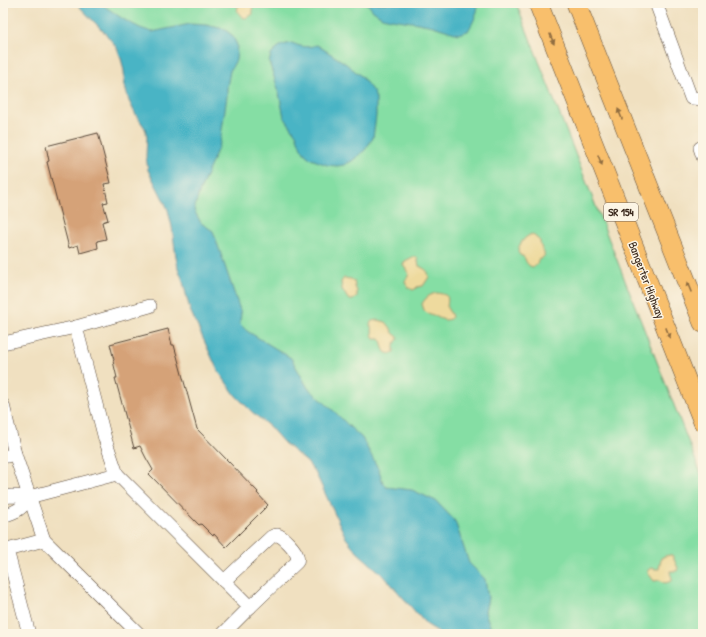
<svg xmlns="http://www.w3.org/2000/svg" width="706" height="637" font-family="'Patrick Hand',sans-serif">
<rect width="100%" height="100%" fill="#fcf5e5"/>
<filter id="ink" filterUnits="userSpaceOnUse"><feTurbulence type="fractalNoise" baseFrequency=".025" numOctaves="2"/><feDisplacementMap in="SourceGraphic" scale="8" xChannelSelector="R" yChannelSelector="G"/><feConvolveMatrix kernelMatrix="1 2 1 2 8 2 1 2 1" color-interpolation-filters="sRGB"/></filter>
<filter id="wash" filterUnits="userSpaceOnUse"><feTurbulence type="fractalNoise" baseFrequency=".012" numOctaves="4" result="noise"/><feDisplacementMap in="SourceGraphic" scale="16" xChannelSelector="R" yChannelSelector="G"/><feGaussianBlur stdDeviation="0.9" result="paint"/><feColorMatrix in="noise" values="0 0 0 0 0 0 0 0 0 0 0 0 0 0 0 0 0 1.4 0 .05"/><feComposite in="paint" operator="in"/></filter>
<g filter="url(#wash)">
<rect width="100%" height="100%" fill="#f0e0c0"/>
<polygon fill="#85dea4" stroke="#608461" points="87,3 516,3 703,479 703,634 452,634 229,344 124,34"/>
<g fill="#eeda9e" stroke="#94825e">
<path d="M243,3H250L252,5L253,14L248,17L245,18C240,16 236,12 238,6Z"/>
<path d="M532,234L540,241C540,252 551,255 538,260L537,264L533,267C527,266 526,261 524,257L520,255L518,252C518,245 524,237 532,234Z"/>
<path d="M413,257H417L419,266C425,269 428,270 429,277L423,286L417,287L415,289L413,290C409,288 406,286 405,281L408,276L409,274L403,265L405,261Z"/>
<path d="M344,278L351,279L354,281L355,287L357,291V296L356,298C353,300 351,301 348,299L342,289L341,282Z"/>
<path d="M437,293C450,295 448,297 447,308L451,314L452,317C445,325 435,314 427,313L424,310L422,304C425,298 430,294 437,293Z"/>
<path d="M378,320L386,322L390,327L393,333L398,337V339L394,345V352C391,354 388,354 385,352L383,348L381,340L380,339H374L373,338L372,329L370,325L371,322L372,321Z"/>
<path d="M670,555H672L678,568L677,571H670C670,575 673,578 672,581L665,583L660,580L654,581L648,573V570L651,568L655,569H659L661,558L665,556Z"/>
</g>
<g fill="#48b4c5" stroke="#426f72">
<polygon points="76,3 100,3 123,19 140,28 152,32 190,24 206,25 224,29 232,35 237,45 236,60 230,71 227,87 227,96 220,143 199,193 194,210 201,223 213,231 241,313 240,324 247,331 291,358 308,388 335,412 351,428 362,438 379,470 383,483 386,487 412,490 436,501 455,521 469,563 485,579 488,598 485,612 493,634 439,634 437,631 426,624 384,576 357,552 346,538 316,474 307,462 284,443 270,427 252,412 236,396 218,371 190,310 182,278 178,268 176,257 172,227 168,210 165,203 148,170 146,156 147,137 145,128 136,115 129,101 125,87 124,71 121,58 117,48 106,34"/>
<path d="M367,3H478C478,14 473,22 468,31L458,34L433,26L418,23L391,19L382,17L373,11Z"/>
<path d="M292,43C301,47 307,48 317,45L345,63L361,76L374,93L376,99V116L373,138L365,150L352,161L344,165L337,166L327,165L311,159L305,154L301,148L296,134L284,117L278,89L269,62L271,55L277,48L282,45Z"/>
</g>
<g id="blocks">
<g fill="#d5a278">
<polygon points="98,133 111,183 104,184 108,202 103,203 108,220 102,222 106,239 97,241 98,248 80,253 78,245 69,248 47,162 49,161 46,146"/>
<polygon points="168,329 172,345 174,345 197,429 258,492 257,493 268,505 226,547 214,534 213,536 201,524 199,525 149,474 153,470 146,458 140,446 134,448 115,378 117,378 113,361 114,360 110,344"/>
</g>
</g>
</g>
<g filter="url(#ink)">
<use href="#blocks" fill-opacity="0" stroke="#564536" stroke-width="1"/>
<g fill="none" stroke-linecap="round" stroke-linejoin="round">
<g stroke="#564536" stroke-width="14">
<g id="minor">
<polyline points="656,3 691,98 703,99"/>
<polyline points="703,148 700,148 703,157"/>
<polyline points="150,306 76,327 105,439 117,474 250,607 223,634"/>
<polyline points="3,343 76,327"/>
<polyline points="3,405 15,454 44,540 139,634"/>
<polyline points="3,457 15,454"/>
<polyline points="3,497 12,496 29,497 117,474"/>
<path d="M3,516C15,512 23,509 29,497"/>
<path d="M224,581L271,537C274,535 274,535 277,535C283,536 296,550 297,556C298,559 298,559 297,562L250,607"/>
<polyline points="29,634 7,550 44,540"/>
</g>
</g>
<g stroke="#564536" stroke-width="20">
<g id="highway">
<polyline points="538,3 703,422"/>
<polyline points="576,3 703,323"/>
</g>
</g>
<use href="#minor" stroke="#fff" stroke-width="13"/>
<use href="#highway" stroke="#f8bf6c" stroke-width="19"/>
</g>
<defs><path id="oneway-solid" d="M-6-.8H1V-3.2L6.5 0L1 3.2V.8H-6Z"/></defs>
<g fill="#906d41">
<use href="#oneway-solid" transform="translate(552 39) rotate(68)"/>
<use href="#oneway-solid" transform="translate(620 114) rotate(-112)"/>
<use href="#oneway-solid" transform="translate(600 160) rotate(68)"/>
<use href="#oneway-solid" transform="translate(689 287) rotate(-112)"/>
<use href="#oneway-solid" transform="translate(668 333) rotate(69)"/>
</g>
</g>
<g text-anchor="middle" dominant-baseline="central" stroke-width="3" stroke-linejoin="round" paint-order="stroke">
<rect fill="#fcf5e5" stroke="#75675a" stroke-width="1" x="604" y="203" width="34" height="18" rx="3"/>
<g font-size="11" font-weight="bold" fill="#3b2a1e">
<text x="621" y="212">SR 154</text>
</g>
<g font-size="12" fill="#3b2a1e" stroke="#fcf5e5">
<text transform="translate(647 280) rotate(69)">Bangerter Highway</text>
</g>
</g>
<rect width="706" height="637" fill="none" stroke="#fcf5e5" stroke-width="16"/>
</svg>
